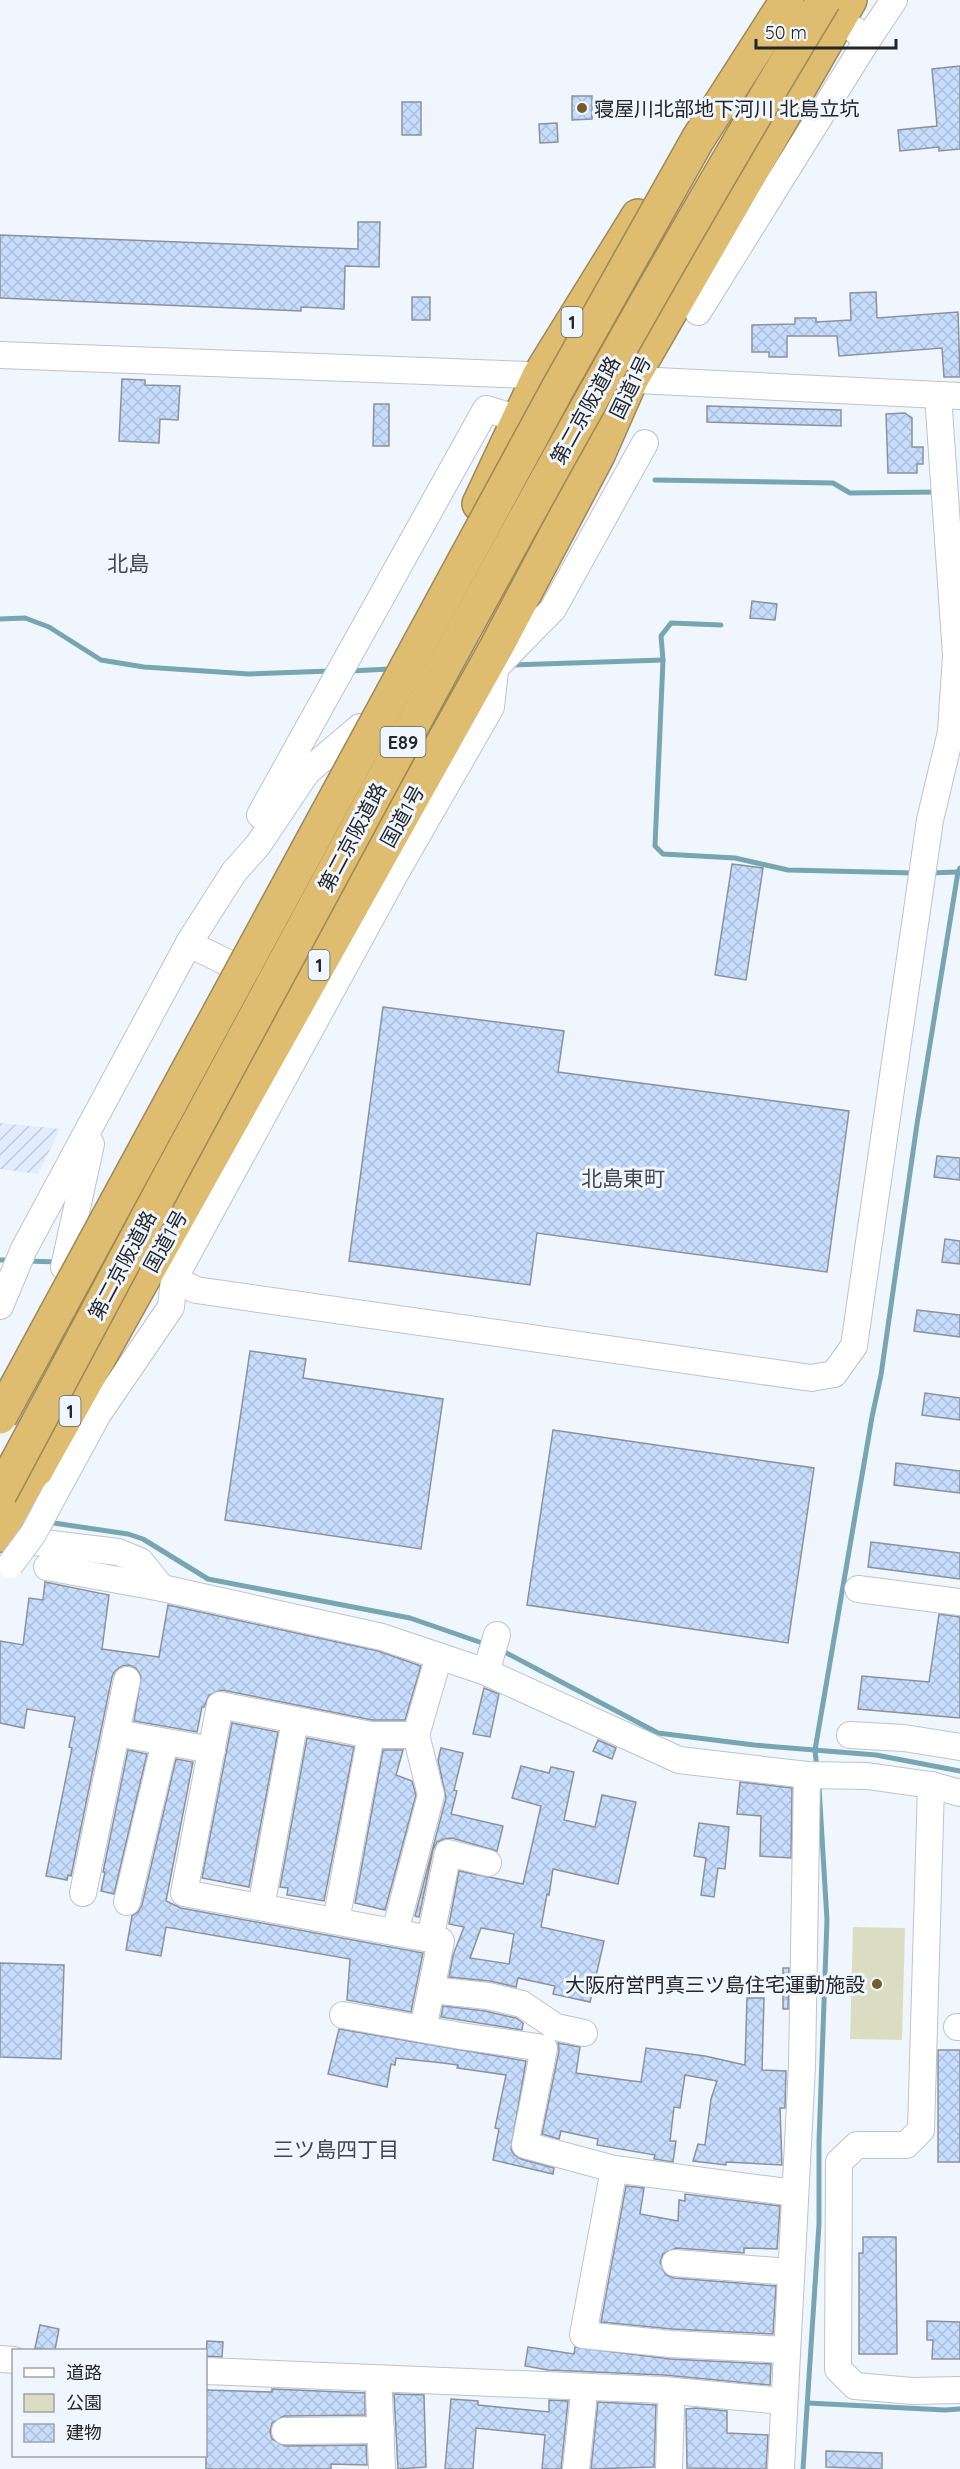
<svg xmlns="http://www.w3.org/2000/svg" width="960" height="2469" font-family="Quicksand,'Noto Sans JP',sans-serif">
<defs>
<pattern id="industrial-furrows" width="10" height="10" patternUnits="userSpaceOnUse" patternTransform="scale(1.5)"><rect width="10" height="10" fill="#e1ecfd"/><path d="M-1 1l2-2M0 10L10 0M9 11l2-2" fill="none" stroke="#c1cad9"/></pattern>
<pattern id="building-cross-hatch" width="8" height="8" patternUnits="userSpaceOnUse" patternTransform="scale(1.5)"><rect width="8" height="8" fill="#c7ddfe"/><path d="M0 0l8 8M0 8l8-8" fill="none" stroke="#abbeda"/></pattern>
</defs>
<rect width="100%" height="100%" fill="#f0f6fe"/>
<polygon fill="url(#industrial-furrows)" points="0,1123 60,1129 38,1174 0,1169"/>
<polygon fill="#dbddc3" points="853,1927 905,1928 902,2040 850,2039"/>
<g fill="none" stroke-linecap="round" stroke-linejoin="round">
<g stroke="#78a5b2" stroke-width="5">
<polyline points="655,480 833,483 850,493 938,492"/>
<polyline points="0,619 25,618 49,627 101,660 144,667 249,674 331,671"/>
<polyline points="721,625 671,623 661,636 663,660 655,846 663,854 735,858 788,870 914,873"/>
<polyline points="511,665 663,660"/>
<polyline points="349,671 391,669"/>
<polyline points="929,873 958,872"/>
<polyline points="0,1260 11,1260"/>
<polyline points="26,1261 59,1262"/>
<polyline points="47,1522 128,1534 143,1539 208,1579 410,1618 488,1645"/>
<polyline points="499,1649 658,1733 754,1745 876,1755 960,1771"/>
<polyline points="817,1769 815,1750 872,1417 881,1375 917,1124 958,872 960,868"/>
<polyline points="808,2403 945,2410 960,2409"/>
<polyline points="803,2469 819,2224 819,2141 827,1920 819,1787"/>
</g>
</g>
<g fill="url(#building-cross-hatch)" stroke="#8c929c" stroke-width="1.5" fill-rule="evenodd">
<polygon points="960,66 960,149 939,151 939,147 900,151 898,130 937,126 932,69"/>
<polygon points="572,96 592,96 592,119 572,120"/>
<rect x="402" y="102" width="19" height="33"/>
<polygon points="557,123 558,142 540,143 539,124"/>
<polygon points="358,222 380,222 379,267 345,266 344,309 301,307 301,311 0,298 0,235 358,249"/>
<polygon points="876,292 877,318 958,312 960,377 944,377 942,348 839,356 837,336 787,336 787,357 769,357 769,352 752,352 752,325 795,324 795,318 816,318 816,322 851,320 850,293"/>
<rect x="412" y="297" width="18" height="23"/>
<polygon points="122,379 145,380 145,385 180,386 178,420 160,419 159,443 119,441"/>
<polygon points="374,404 389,404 389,446 373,446"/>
<polygon points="707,406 841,410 841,426 707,422"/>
<polygon points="905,413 912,418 912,447 923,447 923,464 917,464 917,473 888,473 886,414"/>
<polygon points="752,601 777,604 775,620 750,618"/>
<polygon points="732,864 763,868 746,980 715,975"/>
<polygon points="383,1007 564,1031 558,1072 849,1111 827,1272 537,1233 530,1285 349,1261"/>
<polygon points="937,1156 960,1158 960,1180 934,1177"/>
<polygon points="945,1239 960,1241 960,1264 942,1262"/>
<polygon points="917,1310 960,1315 960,1337 914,1331"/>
<polygon points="250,1351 306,1359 303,1378 443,1399 421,1549 225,1520"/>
<polygon points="925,1393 960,1398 960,1420 922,1415"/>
<polygon points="553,1430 814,1468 788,1643 527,1605"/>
<polygon points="896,1463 960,1471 960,1493 894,1485"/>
<polygon points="871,1542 960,1553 960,1579 868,1567"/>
<polygon points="45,1582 109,1595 102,1649 159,1657 168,1605 378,1651 421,1666 405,1720 372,1720 222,1690 209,1695 204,1707 202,1707 197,1732 134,1721 141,1676 136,1668 129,1665 122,1666 115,1671 112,1677 71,1876 68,1875 67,1880 46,1876 72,1748 69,1747 75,1717 27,1709 24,1728 0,1723 0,1641 23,1645 29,1598 43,1600"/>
<polygon points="939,1614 960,1617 960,1718 858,1709 862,1676 929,1682"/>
<polygon points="484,1688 499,1694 490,1737 473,1734"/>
<polygon points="232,1723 278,1732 249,1887 202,1878"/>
<polygon points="307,1738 354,1747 324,1901 287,1895 288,1888 280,1887"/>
<polygon points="598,1740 616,1748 612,1759 593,1751"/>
<polygon points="441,1748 463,1753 454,1790 457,1791 451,1814 503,1826 497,1851 452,1838 444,1839 437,1842 433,1850 419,1917 415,1916 446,1798 438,1760"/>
<polygon points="128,1750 147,1754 114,1894 101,1891 105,1872 103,1872"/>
<polygon points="383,1750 403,1750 396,1775 412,1781 416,1795 385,1910 355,1903"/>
<polygon points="176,1759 193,1762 166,1901 181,1908 423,1953 411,2012 347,2000 350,1959 166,1927 161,1956 126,1950 132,1916 138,1912 142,1905"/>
<path d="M521,1766L549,1773L551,1767L574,1772L564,1820L595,1827L602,1795L636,1802L618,1884L553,1869L549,1895L547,1894L541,1927L604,1941L590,2002L553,1994L555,1986L518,1978L516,1987L490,1981L449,1977L453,1955L464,1927L449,1924L459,1871L523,1884L541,1806L512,1798ZM481,1928L514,1934L509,1964L470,1958Z"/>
<polygon points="740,1782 792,1788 791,1858 760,1856 761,1816 737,1814"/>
<polygon points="699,1823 729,1827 725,1869 718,1868 714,1897 701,1895 706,1858 694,1856"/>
<polygon points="0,1963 64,1965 61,2059 0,2057"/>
<polygon points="783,1968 789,1968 788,2009 783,2009"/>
<polygon points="747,1998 764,1998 762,2070 786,2071 785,2108 780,2108 782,2165 726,2162 726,2165 693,2161 698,2144 705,2145 711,2099 717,2081 685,2075 680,2108 674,2107 670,2141 676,2141 673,2162 654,2159 655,2155 597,2145 598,2139 561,2131 559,2139 542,2134 559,2051 558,2043 580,2047 576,2073 625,2080 641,2082 646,2048 705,2056 745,2065"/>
<polygon points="443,2006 485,2011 516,2018 523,2023 522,2030 441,2017"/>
<polygon points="339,2029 526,2061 511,2149 514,2155 521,2159 554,2168 553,2174 493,2160 499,2129 495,2128 506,2075 457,2068 458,2065 443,2063 396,2058 395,2065 391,2064 387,2087 328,2074"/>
<rect x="938" y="2050" width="22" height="112"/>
<polygon points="626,2186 644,2188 640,2214 678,2221 679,2200 685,2201 685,2194 780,2206 777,2249 744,2248 744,2253 676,2248 663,2254 660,2262 666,2275 674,2278 776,2286 773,2334 672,2329 601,2322"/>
<polygon points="863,2237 896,2237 897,2354 859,2354 859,2253 863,2253"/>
<polygon points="927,2321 960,2322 960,2359 932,2359 933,2340 927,2340"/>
<polygon points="40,2325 59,2329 55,2350 35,2348"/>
<polygon points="207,2341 223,2342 222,2357 206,2356"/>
<polygon points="528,2347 574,2354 575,2347 670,2359 771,2364 770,2385 664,2375 548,2370 525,2366"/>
<polygon points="272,2389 365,2393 365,2415 284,2416 272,2423 270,2432 272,2439 285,2446 366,2445 367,2465 331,2464 331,2469 206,2469 206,2390 272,2392"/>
<polygon points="394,2394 424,2395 426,2467 398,2469"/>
<polygon points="451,2399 478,2401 478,2405 549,2412 549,2400 568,2401 561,2469 542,2469 545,2435 476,2428 473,2469 445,2469"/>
<polygon points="598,2402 656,2405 654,2467 591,2469"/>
<polygon points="696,2408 727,2411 727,2433 768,2435 766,2469 687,2468 686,2409"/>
<polygon points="826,2451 882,2453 882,2469 826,2467"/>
</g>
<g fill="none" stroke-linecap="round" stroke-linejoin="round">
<g stroke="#bdc3cd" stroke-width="28">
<g id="minor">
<polyline points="855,30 868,39 894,0"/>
<polyline points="698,312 868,39"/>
<polyline points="0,355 555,376"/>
<polyline points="616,379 960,396"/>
<polyline points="495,668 553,609 645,443"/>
<polyline points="260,815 486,409 506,415"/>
<polyline points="189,944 257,977"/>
<polyline points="64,1267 91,1144"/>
<polyline points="174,1279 196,1290 811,1378 834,1374 854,1346 930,820 951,732 956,655 938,395"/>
<polyline points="0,1306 24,1249 190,941 234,872 258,845 307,772 360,727"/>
<polyline points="55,1493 98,1414 171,1307 174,1279 395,874 491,707 497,652"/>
<polyline points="10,1539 118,1552 140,1561 162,1588"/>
<polyline points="47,1567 162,1588 382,1637 486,1672 679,1760 807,1775 867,1776 931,1785 960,1793"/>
<polyline points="858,1589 960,1602"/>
<polyline points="486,1672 497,1635"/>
<polyline points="116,1733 212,1750"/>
<polyline points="850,1735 904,1738 960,1747"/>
<polyline points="931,1785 921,2130 906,2145 857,2145 839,2162 838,2369 855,2386 912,2391 960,2390"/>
<polyline points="83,1893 127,1680"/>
<polyline points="127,1902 165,1742"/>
<polyline points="261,1907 295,1720"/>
<polyline points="336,1921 371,1735"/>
<polyline points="395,1932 431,1795 416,1735"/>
<polyline points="430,1939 448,1853 488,1863"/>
<polyline points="431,1990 488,1996 522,2004 556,2027 584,2033"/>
<polyline points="343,2015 461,2036 544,2048 525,2145 614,2169 794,2193"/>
<polyline points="957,2027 960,2027"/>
<polyline points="423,2029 441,1941 184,1893 220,1705 371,1735 416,1735 439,1656"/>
<polyline points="614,2169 583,2335 671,2344 786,2350"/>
<polyline points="675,2263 790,2272"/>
<polyline points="0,2359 14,2360"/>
<polyline points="206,2371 663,2390 783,2401"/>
<polyline points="379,2395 382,2469"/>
<polyline points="285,2431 381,2430"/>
<polyline points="576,2469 583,2403"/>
<polyline points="669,2469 671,2407"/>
<polyline points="781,2469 802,2066 807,1775"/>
</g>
</g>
<g stroke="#9d8857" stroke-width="36">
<g id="highway">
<polyline points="479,504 539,376 638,216"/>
<polyline points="0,1535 497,646 598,455 631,380 850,0"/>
</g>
</g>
<use href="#minor" stroke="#fff" stroke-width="26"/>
<use href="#highway" stroke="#dfbd70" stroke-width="33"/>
<g stroke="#bdc3cd" stroke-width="28" stroke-linecap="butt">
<polyline id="minor-bridge" points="10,1565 33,1534 55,1493"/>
</g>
<g stroke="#9d8857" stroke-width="36" stroke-linecap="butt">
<g id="highway-bridge">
<polyline points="0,1417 558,388 698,139 787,0"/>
<path d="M0,1494C122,1264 245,1035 369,806C515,534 664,264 824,0"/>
</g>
</g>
<use href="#minor-bridge" stroke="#fff" stroke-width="26"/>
<use href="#highway-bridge" stroke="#dfbd70" stroke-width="33"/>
</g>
<g fill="#725d2c" stroke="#f0f6fe" stroke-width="2">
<circle cx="582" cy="108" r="6"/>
<circle cx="877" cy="1984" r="6"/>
</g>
<g text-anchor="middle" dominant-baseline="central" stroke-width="6" stroke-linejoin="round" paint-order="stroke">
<g fill="#f0f6fe" stroke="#606469" stroke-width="1.5">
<rect x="561.5" y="307" width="21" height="30" rx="4.5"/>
<rect x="380.5" y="727" width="45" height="30" rx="4.5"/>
<rect x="308.5" y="950" width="21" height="30" rx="4.5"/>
<rect x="59.5" y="1396" width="21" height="30" rx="4.5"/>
</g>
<g font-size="18" font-weight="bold" fill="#232529">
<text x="572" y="322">1</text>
<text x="403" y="742">E89</text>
<text x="319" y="965">1</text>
<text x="70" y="1411">1</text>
</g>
<g font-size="20" fill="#232529" stroke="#f0f6fe" text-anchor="start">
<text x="594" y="108">寝屋川北部地下河川 北島立坑</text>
<text x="865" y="1984" text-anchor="end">大阪府営門真三ツ島住宅運動施設</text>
</g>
<g font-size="20" fill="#232529" stroke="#f0f6fe">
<text transform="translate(630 387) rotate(-64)">国道1号</text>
<text transform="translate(585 410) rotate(-61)">第二京阪道路</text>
<text transform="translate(402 816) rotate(-61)">国道1号</text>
<text transform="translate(352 837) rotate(-62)">第二京阪道路</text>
<text transform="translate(165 1241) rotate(-61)">国道1号</text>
<text transform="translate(122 1265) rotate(-62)">第二京阪道路</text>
</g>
<g font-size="21" fill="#41474f" stroke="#f0f6fe">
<text x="128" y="563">北島</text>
<text x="623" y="1178">北島東町</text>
<text x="336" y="2149">三ツ島四丁目</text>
</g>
</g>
<rect x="12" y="2349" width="195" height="108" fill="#f0f6fe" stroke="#9ea2a9" stroke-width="1.5"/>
<rect x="24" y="2368" width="30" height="9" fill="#ffffff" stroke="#9ea2a9" stroke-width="1.5"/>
<text x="66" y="2379" font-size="18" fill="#232529">道路</text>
<rect x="24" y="2394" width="30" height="18" fill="#dbddc3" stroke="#9ea2a9" stroke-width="1.5"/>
<text x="66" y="2409" font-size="18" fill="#232529">公園</text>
<rect x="24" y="2424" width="30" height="18" fill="url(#building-cross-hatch)" stroke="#9ea2a9" stroke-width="1.5"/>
<text x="66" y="2439" font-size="18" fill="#232529">建物</text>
<path d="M756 39v9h140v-9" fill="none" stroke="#232529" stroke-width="3"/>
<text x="765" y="39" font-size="18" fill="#232529" stroke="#f0f6fe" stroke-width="4.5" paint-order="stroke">50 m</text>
</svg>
